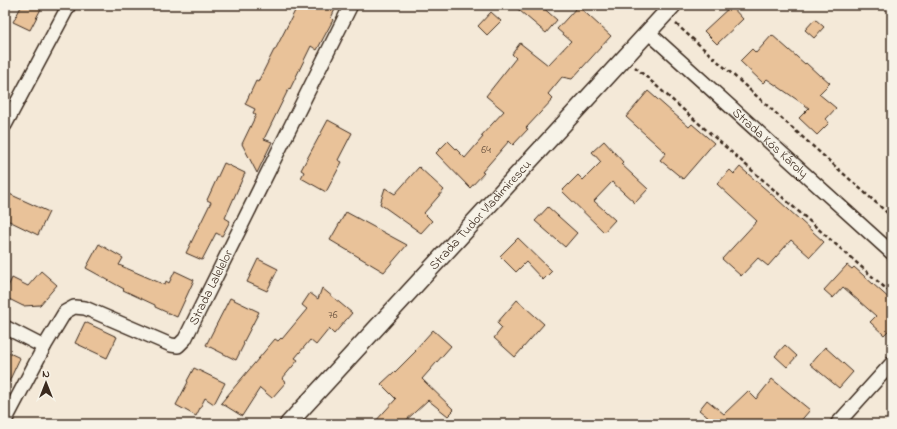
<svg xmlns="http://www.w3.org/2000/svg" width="897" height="429" font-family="'Indie Flower',sans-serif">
<rect width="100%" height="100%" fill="#f4e9d8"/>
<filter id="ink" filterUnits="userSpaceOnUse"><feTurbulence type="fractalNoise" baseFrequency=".025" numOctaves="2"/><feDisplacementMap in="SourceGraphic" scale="8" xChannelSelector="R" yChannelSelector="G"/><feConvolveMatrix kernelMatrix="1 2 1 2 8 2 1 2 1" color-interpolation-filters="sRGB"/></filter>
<g filter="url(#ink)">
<g fill="#e9c299" stroke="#3b2a1e">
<polygon points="22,5 43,5 30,30 13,22"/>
<polygon points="298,5 337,5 331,18 333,20 317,50 311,46 290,89 289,88 264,139 272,142 257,173 242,144 256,115 253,113 255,109 245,104 256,81 258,82 274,50 275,50"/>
<polygon points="513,5 540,5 557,20 546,33"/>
<polygon points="578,6 611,36 572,79 562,77 548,94 553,99 526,128 528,129 513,145 509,141 482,172 484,173 470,188 436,153 448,141 465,158 483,137 481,136 504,111 486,96 516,58 512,54 520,43 548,65 571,41 557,29"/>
<polygon points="731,6 743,19 717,44 704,31"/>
<polygon points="491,12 501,21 487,35 478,26"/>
<polygon points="815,19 824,27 814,38 805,30"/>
<polygon points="772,35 805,64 806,63 820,76 821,75 830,83 819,94 836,108 826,119 829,123 817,135 799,118 809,108 767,79 763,83 740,61 752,49 756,53"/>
<polygon points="648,91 689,127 692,124 714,143 683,179 660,160 666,153 626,117"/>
<polygon points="328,120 352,133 338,160 342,162 326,192 301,178 304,172 301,170"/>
<polygon points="604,141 623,162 621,164 648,189 635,203 612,182 594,201 615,220 604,232 562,191 578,175 583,180 601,162 592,152"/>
<polygon points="224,163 245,173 225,218 230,221 222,236 216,233 202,260 186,253 211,202 207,200"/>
<polygon points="419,167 444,190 424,213 432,221 421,233 380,204 385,188 395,194"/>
<polygon points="740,167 777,199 824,242 810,257 791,240 768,266 758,258 741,276 722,259 757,221 717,184 730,170 734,174"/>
<polygon points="5,192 49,212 38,235 5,219"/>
<polygon points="548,207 577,233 565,247 535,221"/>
<polygon points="346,212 407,245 384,272 330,240"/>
<polygon points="518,238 552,271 543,280 526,262 516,272 500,256"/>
<polygon points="99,244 123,258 119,265 165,285 166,281 169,283 175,271 194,280 177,317 155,307 155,305 123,290 124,289 86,268"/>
<polygon points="258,259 278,269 267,291 247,282"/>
<polygon points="847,265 852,269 854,267 892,301 892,327 884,335 870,322 876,316 843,287 833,298 824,290"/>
<polygon points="41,271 57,285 40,305 23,306 5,297 5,293 12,278 28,286"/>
<polygon points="322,288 352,313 334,334 329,329 316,345 310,340 295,358 298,360 282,379 286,382 272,398 260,388 242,416 221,403 275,339 278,341 281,338 282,339 307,309 302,305 310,293 318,299"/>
<polygon points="230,298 259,312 243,343 244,344 236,360 206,345"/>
<polygon points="517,300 544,324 515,357 494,338 502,328 497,323"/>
<polygon points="85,322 117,337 107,358 75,343"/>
<polygon points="433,330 451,346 422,379 454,410 448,416 428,400 402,424 373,424 396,399 381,384 394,372 394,373 416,351 415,350"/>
<polygon points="785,345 797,356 787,367 775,356"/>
<polygon points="825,347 853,372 839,388 810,364"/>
<polygon points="5,351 20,358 5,390"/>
<polygon points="194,368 225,383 214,404 205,398 196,416 176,405 188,382 187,381"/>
<polygon points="772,379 810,410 798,424 713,424 715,423 699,410 707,400 724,414 748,391 756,399"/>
</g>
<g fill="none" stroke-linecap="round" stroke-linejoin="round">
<g stroke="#3b2a1e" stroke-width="16">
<g id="minor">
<path id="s1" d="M648,32L892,253"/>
<polyline points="5,125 69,5"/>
<polyline points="5,327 44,347"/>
<path id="s2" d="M5,421L44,347L65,312L74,307L85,308L171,345L178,346L185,339L351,5"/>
<polyline points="837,424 892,363"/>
</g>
</g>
<g stroke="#3b2a1e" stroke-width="19">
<g id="tertiary">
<path id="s3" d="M288,424L673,5"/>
</g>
</g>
<g stroke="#3b2a1e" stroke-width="2.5" stroke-dasharray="4 3" stroke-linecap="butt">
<polyline points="676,24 892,217"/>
<polyline points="635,67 892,294"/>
<polyline points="892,192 890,193 892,195"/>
</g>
<use href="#minor" stroke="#f7f3e8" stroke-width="13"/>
<use href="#tertiary" stroke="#f7f3e8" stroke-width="16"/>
</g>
</g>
<g text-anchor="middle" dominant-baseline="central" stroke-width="3.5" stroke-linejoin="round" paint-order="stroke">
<g font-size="11" fill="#66503d">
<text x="486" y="150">64</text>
<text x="333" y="315">76</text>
</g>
<g font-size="13" fill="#3b2a1e" stroke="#f7f3e8">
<text stroke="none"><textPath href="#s1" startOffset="165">Strada Kós Károly</textPath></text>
<text stroke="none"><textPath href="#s3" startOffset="284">Strada Tudor Vladimirescu</textPath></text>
<text stroke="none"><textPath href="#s2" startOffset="314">Strada Lalelelor</textPath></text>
</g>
</g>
<rect width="897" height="429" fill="none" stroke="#f7f3e8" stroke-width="20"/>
<rect x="10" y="10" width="877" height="409" fill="none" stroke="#3b2a1e" stroke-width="1.5" filter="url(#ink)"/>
<g transform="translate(46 383)" stroke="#f7f3e8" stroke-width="3" paint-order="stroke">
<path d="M0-3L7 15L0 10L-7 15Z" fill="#3b2a1e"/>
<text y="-6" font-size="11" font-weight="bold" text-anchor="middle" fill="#3b2a1e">N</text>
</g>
</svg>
